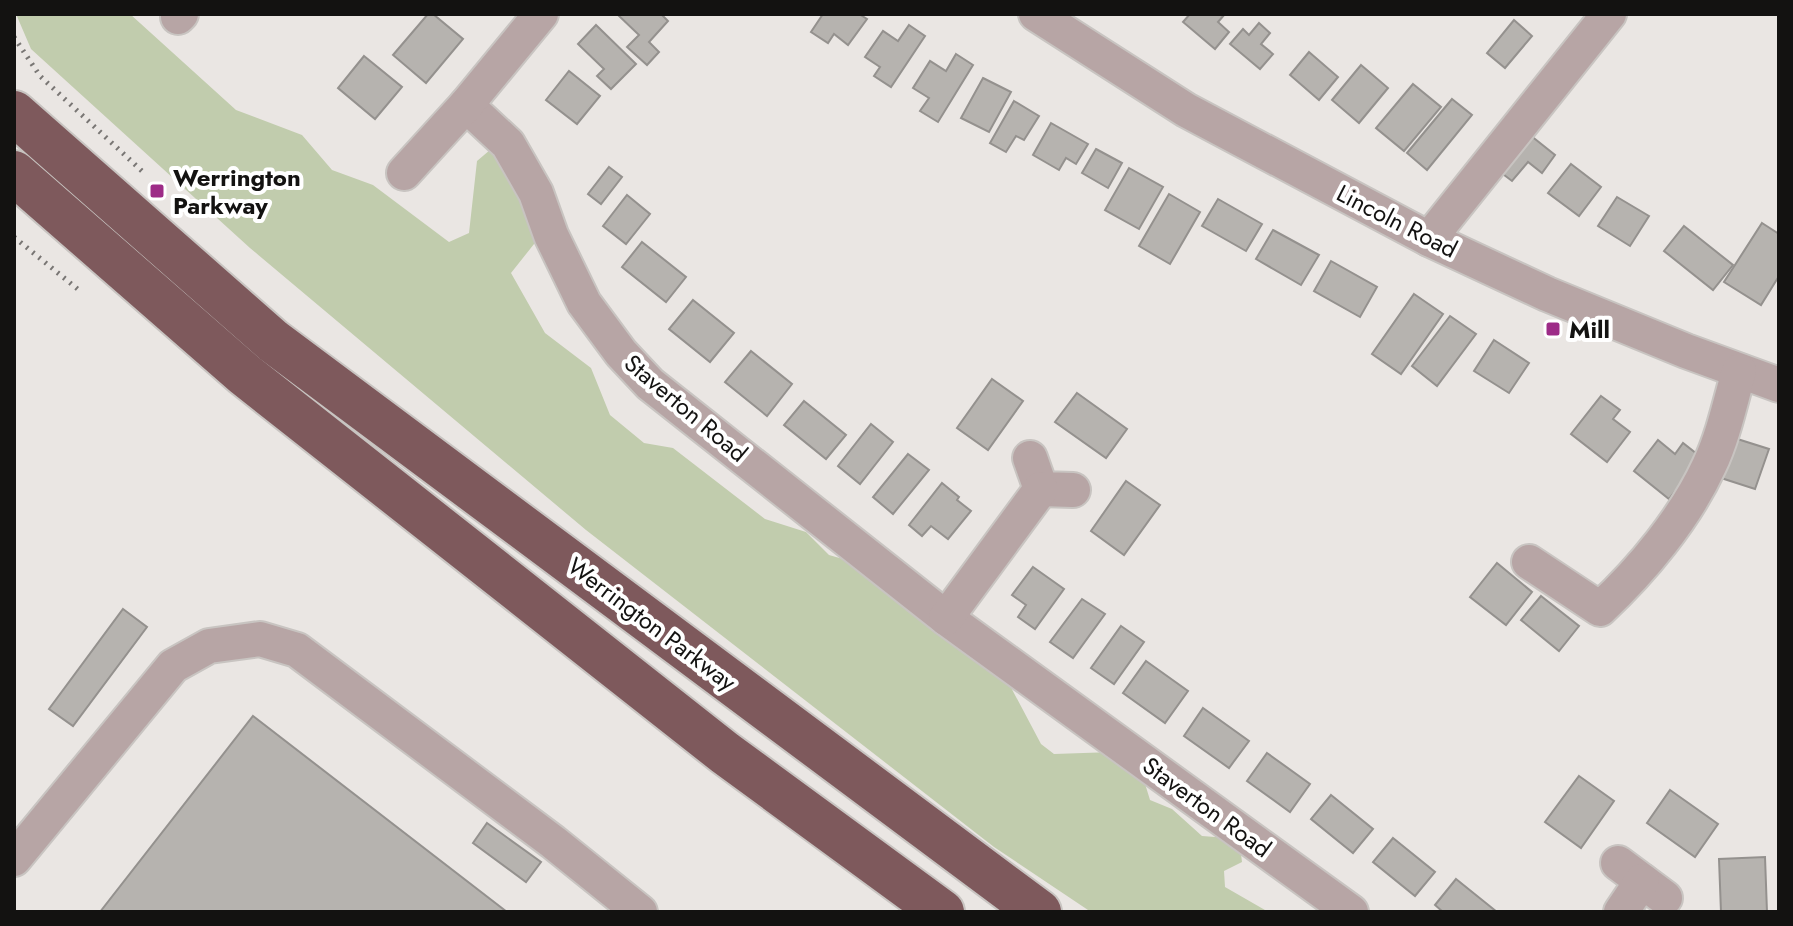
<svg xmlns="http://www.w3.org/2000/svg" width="1793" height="926" font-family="Jost,sans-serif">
<rect width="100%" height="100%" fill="#eae6e3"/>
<polygon fill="#c1ccad" points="16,14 130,14 236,110 302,135 332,170 373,185 449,242 469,233 477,161 490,150 512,164 538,239 511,273 545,333 591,368 610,415 644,443 673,448 765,519 806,532 829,555 864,565 1006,678 1041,744 1054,754 1113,752 1142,774 1150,800 1172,809 1202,836 1228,838 1241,854 1242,862 1224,871 1225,887 1265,910 1278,912 1091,912 994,847 586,530 250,248 31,49"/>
<g fill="#b6b3af" stroke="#94918e" stroke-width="2">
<polygon points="428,14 433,14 463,39 426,83 393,55"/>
<polygon points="617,14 661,14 668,21 649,42 659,52 647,65 627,47 639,35"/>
<polygon points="823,14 859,14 867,19 848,45 834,34 828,43 811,32"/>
<polygon points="1190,14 1225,14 1218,22 1229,32 1215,49 1183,22"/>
<polygon points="1514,20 1532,36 1505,68 1487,53"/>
<polygon points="1259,23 1270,33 1261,44 1273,54 1260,69 1230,44 1243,29 1249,35"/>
<polygon points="596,25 636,64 611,89 597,76 604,69 578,44"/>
<polygon points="909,25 925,36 891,87 874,76 880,67 865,57 883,31 898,41"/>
<polygon points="1309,52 1338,77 1319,100 1290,75"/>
<polygon points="956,54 973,65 938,122 920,111 929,98 913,88 930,61 946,71"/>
<polygon points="364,56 402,87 375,119 338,88"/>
<polygon points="1361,65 1388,88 1359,123 1332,100"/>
<polygon points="569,71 600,96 577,124 546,100"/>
<polygon points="983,78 1011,92 989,132 961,118"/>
<polygon points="1413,84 1441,107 1404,151 1376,128"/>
<polygon points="1452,99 1472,115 1427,170 1407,153"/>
<polygon points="1014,101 1039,116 1024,140 1016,136 1006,152 990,143"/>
<polygon points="1051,123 1088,144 1076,164 1066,158 1059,170 1033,155"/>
<polygon points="1525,131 1555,155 1542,173 1528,162 1512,181 1495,168"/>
<polygon points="1096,149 1122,163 1108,188 1082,173"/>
<polygon points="1571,164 1601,187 1579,216 1548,193"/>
<polygon points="609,167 622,177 601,204 588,194"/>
<polygon points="1129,168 1163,187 1139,229 1105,210"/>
<polygon points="1169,194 1200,212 1170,264 1139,246"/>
<polygon points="627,195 650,214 626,244 603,226"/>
<polygon points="1617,197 1649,216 1630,246 1598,226"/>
<polygon points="1218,199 1262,224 1246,251 1202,226"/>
<polygon points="1762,223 1779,234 1779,276 1761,305 1724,282"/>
<polygon points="1684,226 1733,265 1713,290 1664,251"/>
<polygon points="1273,230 1319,255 1301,285 1256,259"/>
<polygon points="642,242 686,277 666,302 622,267"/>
<polygon points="1331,261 1377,287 1360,317 1314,291"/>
<polygon points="1414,294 1443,314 1401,374 1372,354"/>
<polygon points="693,300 734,333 710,362 669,329"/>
<polygon points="1450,316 1476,334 1437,386 1412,366"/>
<polygon points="1494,340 1529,363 1509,393 1474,371"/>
<polygon points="751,351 792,384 767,416 725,382"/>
<polygon points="992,379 1023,401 988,450 957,428"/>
<polygon points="1077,393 1127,429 1106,458 1055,422"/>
<polygon points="1601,396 1620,410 1613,419 1630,432 1607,462 1571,434"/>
<polygon points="804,401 846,435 826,459 784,425"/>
<polygon points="871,424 893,442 860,484 838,466"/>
<polygon points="1731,437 1769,449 1755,489 1718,477"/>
<polygon points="1658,440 1675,454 1683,443 1702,458 1669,499 1634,471"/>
<polygon points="908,454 929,470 893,514 873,497"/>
<polygon points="1126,481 1160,505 1124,555 1091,531"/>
<polygon points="942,483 959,497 957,500 971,511 948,539 931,526 922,536 909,525"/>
<polygon points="1497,563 1532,592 1506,625 1470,597"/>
<polygon points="1033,567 1064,589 1035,629 1018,617 1026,605 1012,595"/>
<polygon points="1541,596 1579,626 1559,651 1521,620"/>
<polygon points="1082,599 1105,614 1073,658 1050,642"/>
<polygon points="123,609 147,627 73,726 49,709"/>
<polygon points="1121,626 1144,642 1114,684 1091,668"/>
<polygon points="1146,661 1188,691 1165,723 1123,693"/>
<polygon points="1203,708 1249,741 1229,768 1184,736"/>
<polygon points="253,716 507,912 100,912"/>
<polygon points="1267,753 1310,784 1290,812 1247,781"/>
<polygon points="1579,776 1614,801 1581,848 1545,822"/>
<polygon points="1670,790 1718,824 1695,857 1647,823"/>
<polygon points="1331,795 1373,829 1353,853 1311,819"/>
<polygon points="487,823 541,862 526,882 473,843"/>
<polygon points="1393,838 1435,872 1415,896 1373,862"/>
<polygon points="1765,857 1767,912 1721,912 1719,859"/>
<polygon points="1456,879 1497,912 1443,912 1435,905"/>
</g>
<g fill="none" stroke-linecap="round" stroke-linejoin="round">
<g stroke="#c8c4c1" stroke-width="38">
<g id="minor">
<polyline points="1036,14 1186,110 1429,239 1547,294 1686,351 1779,385"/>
<polyline points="178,17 181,14"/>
<polyline points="466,105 508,144 536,193 551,235 584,303 621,353 650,384 946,618 1351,912"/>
<polyline points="404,173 466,105 541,14"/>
<polyline points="1429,239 1609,14"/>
<polyline points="1030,458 1041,489 1073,490"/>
<path d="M1529,562L1600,609C1642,570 1685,518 1709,466C1723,437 1730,403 1739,371"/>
<polyline points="946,618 1041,489"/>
<polyline points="14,859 173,666 209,646 260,639 297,650 553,842 640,912"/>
<polyline points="1618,863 1665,898"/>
<polyline points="1621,912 1642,881"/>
</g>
</g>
<g stroke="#c8c4c1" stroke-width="48">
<g id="highway">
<polyline points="14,113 273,341 1039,912"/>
<polyline points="14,173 244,374 725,753 942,912"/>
</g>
</g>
<g stroke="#797674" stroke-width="5" stroke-dasharray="2 6" stroke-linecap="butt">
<polyline points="14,37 40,76 143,172"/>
<polyline points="14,237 80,291"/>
</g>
<use href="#minor" stroke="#b7a5a5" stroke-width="34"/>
<use href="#highway" stroke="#7e595c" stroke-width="44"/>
</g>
<g fill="#9d2b87" stroke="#fff" stroke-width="3">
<rect x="149" y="183" width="16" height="16" rx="4"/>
<rect x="1545" y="321" width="16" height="16" rx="4"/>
</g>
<g text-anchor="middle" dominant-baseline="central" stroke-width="8" stroke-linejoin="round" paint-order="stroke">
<g font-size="24" font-weight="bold" fill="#131211" stroke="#fff" text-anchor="start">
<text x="173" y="177">Werrington<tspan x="173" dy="28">Parkway</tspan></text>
<text x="1569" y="329">Mill</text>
</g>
<g font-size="24" fill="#131211" stroke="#fff">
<text transform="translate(1397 221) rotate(27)">Lincoln Road</text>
<text transform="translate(686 408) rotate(40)">Staverton Road</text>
<text transform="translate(652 624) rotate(37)">Werrington Parkway</text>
<text transform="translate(1207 807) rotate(36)">Staverton Road</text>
</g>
</g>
<rect width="1793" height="926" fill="none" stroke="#131211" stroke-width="32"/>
</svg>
